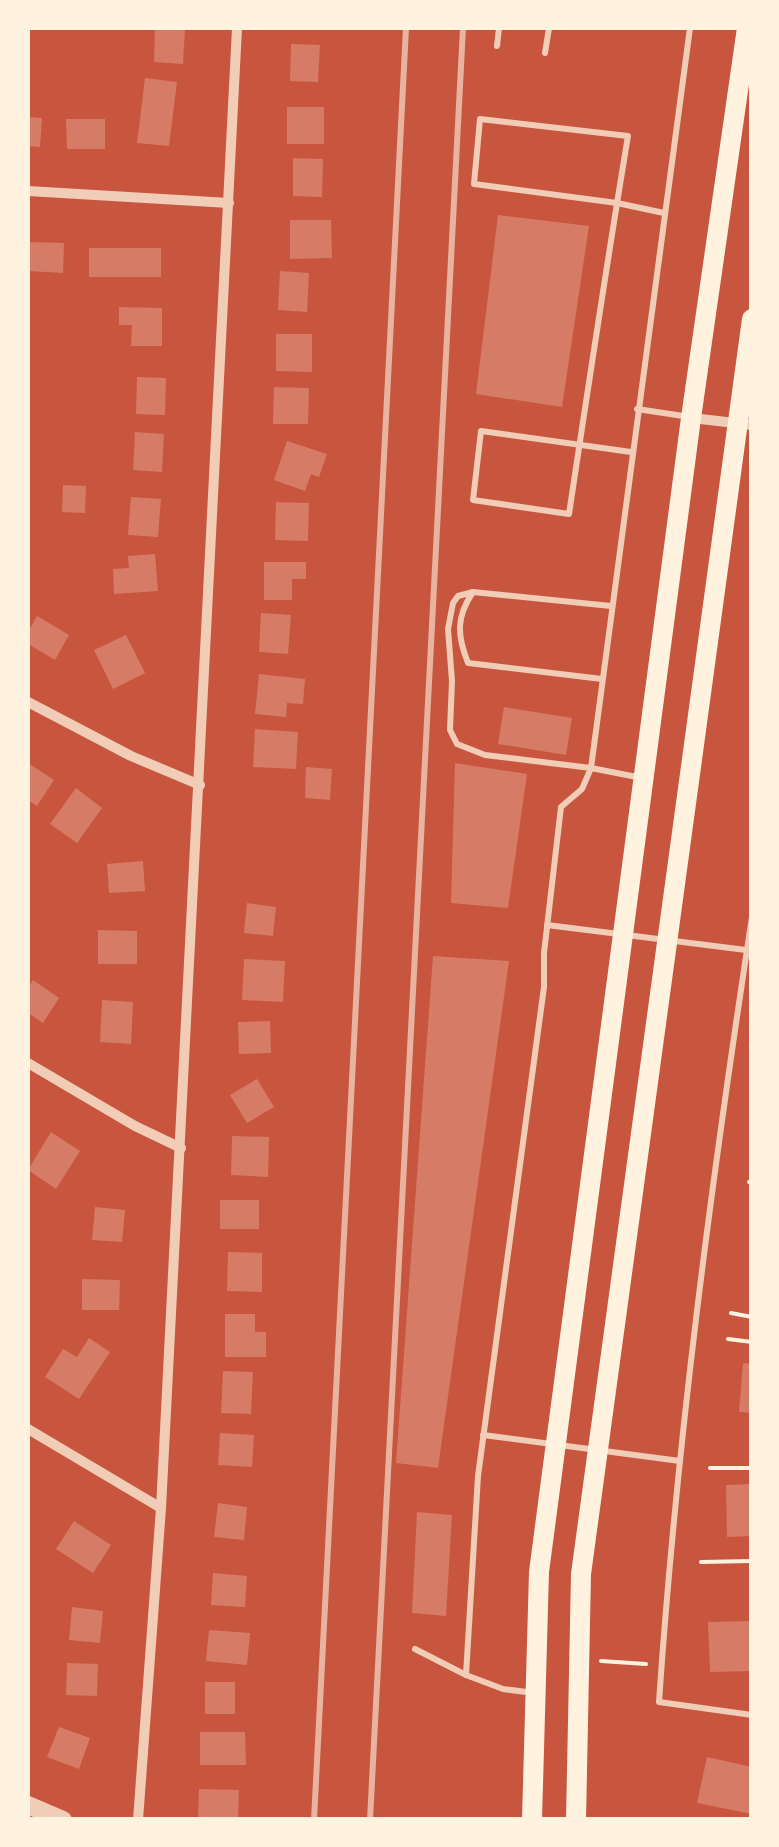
<svg xmlns="http://www.w3.org/2000/svg" width="779" height="1847" font-family="Literata,serif">
<rect width="100%" height="100%" fill="#c8553d"/>
<g fill="#d67c66">
<polygon points="155,28 185,28 183,64 154,62"/>
<polygon points="291,44 320,45 318,82 290,81"/>
<polygon points="145,78 177,82 169,146 137,143"/>
<rect x="287" y="107" width="37" height="37"/>
<polygon points="28,117 42,118 40,147 28,146"/>
<polygon points="66,119 105,119 105,149 67,149"/>
<polygon points="293,158 323,159 322,197 293,196"/>
<polygon points="498,215 589,226 562,407 476,394"/>
<polygon points="290,220 331,220 332,258 290,259"/>
<polygon points="28,242 64,243 63,273 28,271"/>
<rect x="89" y="248" width="72" height="29"/>
<polygon points="280,271 309,273 307,312 278,310"/>
<polygon points="119,307 162,308 162,346 131,346 132,325 119,325"/>
<polygon points="276,334 312,334 312,372 276,371"/>
<polygon points="137,377 166,378 165,415 136,414"/>
<polygon points="274,387 309,388 308,424 273,424"/>
<polygon points="135,432 164,434 162,472 133,470"/>
<polygon points="287,441 327,454 319,477 311,474 305,491 274,480"/>
<polygon points="63,485 86,486 85,513 62,512"/>
<polygon points="131,497 161,499 158,537 128,535"/>
<polygon points="276,502 309,503 308,541 275,540"/>
<polygon points="155,554 158,591 114,594 113,569 129,568 128,556"/>
<polygon points="264,562 306,562 306,579 292,579 292,600 264,600"/>
<polygon points="261,613 291,615 288,654 259,652"/>
<polygon points="37,616 69,635 55,660 28,644 28,632"/>
<polygon points="126,635 145,673 113,689 94,650"/>
<polygon points="259,674 305,679 303,704 287,703 286,717 255,714"/>
<polygon points="504,707 572,718 566,755 498,744"/>
<polygon points="255,729 298,732 296,769 253,767"/>
<polygon points="28,763 54,780 37,806 28,800"/>
<polygon points="455,763 527,774 508,908 451,903"/>
<polygon points="306,767 332,769 330,800 305,798"/>
<polygon points="76,788 102,808 77,843 50,824"/>
<polygon points="143,861 145,891 109,893 107,864"/>
<polygon points="247,903 276,907 273,936 244,933"/>
<polygon points="98,930 137,931 137,964 98,964"/>
<polygon points="433,956 509,961 438,1468 396,1463"/>
<polygon points="244,959 285,961 283,1002 242,1000"/>
<polygon points="33,980 59,998 43,1023 28,1013 28,988"/>
<polygon points="102,1000 133,1002 131,1044 100,1042"/>
<polygon points="270,1021 271,1053 239,1054 238,1022"/>
<polygon points="257,1079 274,1107 247,1123 230,1095"/>
<polygon points="51,1132 80,1151 56,1189 28,1170"/>
<polygon points="232,1136 269,1137 268,1177 231,1175"/>
<rect x="220" y="1200" width="39" height="29"/>
<polygon points="95,1207 125,1210 122,1242 92,1240"/>
<polygon points="228,1252 262,1253 262,1292 227,1291"/>
<polygon points="82,1279 120,1280 119,1310 82,1310"/>
<polygon points="225,1314 255,1314 255,1332 266,1332 266,1357 225,1357"/>
<polygon points="89,1338 110,1352 79,1399 45,1377 63,1349 77,1357"/>
<polygon points="743,1363 752,1364 752,1413 739,1412"/>
<polygon points="223,1371 253,1372 251,1414 221,1413"/>
<polygon points="220,1433 254,1435 252,1467 218,1465"/>
<polygon points="752,1484 752,1536 727,1537 726,1485"/>
<polygon points="218,1503 247,1507 244,1540 214,1537"/>
<polygon points="417,1512 452,1515 446,1616 412,1613"/>
<polygon points="74,1521 111,1545 93,1573 56,1549"/>
<polygon points="213,1573 247,1576 245,1607 211,1605"/>
<polygon points="72,1607 103,1611 100,1643 69,1640"/>
<polygon points="752,1621 752,1671 710,1672 708,1622"/>
<polygon points="209,1630 250,1633 247,1665 206,1661"/>
<polygon points="67,1663 98,1664 97,1696 66,1695"/>
<rect x="205" y="1682" width="30" height="32"/>
<polygon points="59,1727 90,1738 79,1769 47,1757"/>
<polygon points="200,1732 245,1732 246,1765 200,1765"/>
<polygon points="707,1757 752,1767 752,1814 697,1803"/>
<polygon points="199,1789 239,1790 238,1820 198,1820"/>
</g>
<g fill="none" stroke-linecap="round" stroke-linejoin="round">
<g stroke="#fff3e0" stroke-width="4">
<polyline points="749,1182 752,1183"/>
<polyline points="731,1313 752,1317"/>
<polyline points="728,1339 752,1342"/>
<polyline points="710,1468 752,1468"/>
<polyline points="701,1562 752,1561"/>
<polyline points="601,1661 646,1664"/>
</g>
<g stroke="#f1ccb7" stroke-width="6">
<polyline points="497,46 499,28"/>
<polyline points="545,53 549,28"/>
<polyline points="637,409 690,417"/>
<path d="M631,452L481,431L473,500L569,514C588,388 607,262 628,136L480,119L474,184L617,203L664,213"/>
<polyline points="473,592 458,596 453,603 448,629 452,681 450,730 457,744 485,755 591,768 582,789 561,807 544,953 544,987 478,1476 466,1675 503,1689 534,1693"/>
<path d="M602,679L468,663C457,635 456,617 473,592L611,606"/>
<polyline points="642,778 591,768 690,28"/>
<path d="M752,917C712,1178 677,1439 659,1702L752,1715"/>
<polyline points="547,925 746,950"/>
<polyline points="483,1435 680,1461"/>
<polyline points="415,1649 466,1675"/>
</g>
<g stroke="#f1ccb7" stroke-width="10">
<polyline points="28,191 229,203"/>
<polyline points="692,418 752,425"/>
<polyline points="28,702 131,756 200,785"/>
<polyline points="28,1063 135,1126 181,1148"/>
<polyline points="28,1429 161,1508"/>
<polyline points="138,1820 161,1508 237,28"/>
</g>
<polyline stroke="#f1ccb7" stroke-width="18" points="28,1805 63,1820"/>
<g stroke="#fff3e0" stroke-width="20">
<polyline points="532,1820 539,1572 691,418 747,28"/>
<polyline points="576,1820 581,1574 752,319"/>
</g>
<g stroke="#e9b49f" stroke-width="6">
<polyline points="314,1820 406,28"/>
<polyline points="370,1820 463,28"/>
</g>
</g>
<rect width="779" height="1847" fill="none" stroke="#fff3e0" stroke-width="60"/>
</svg>
